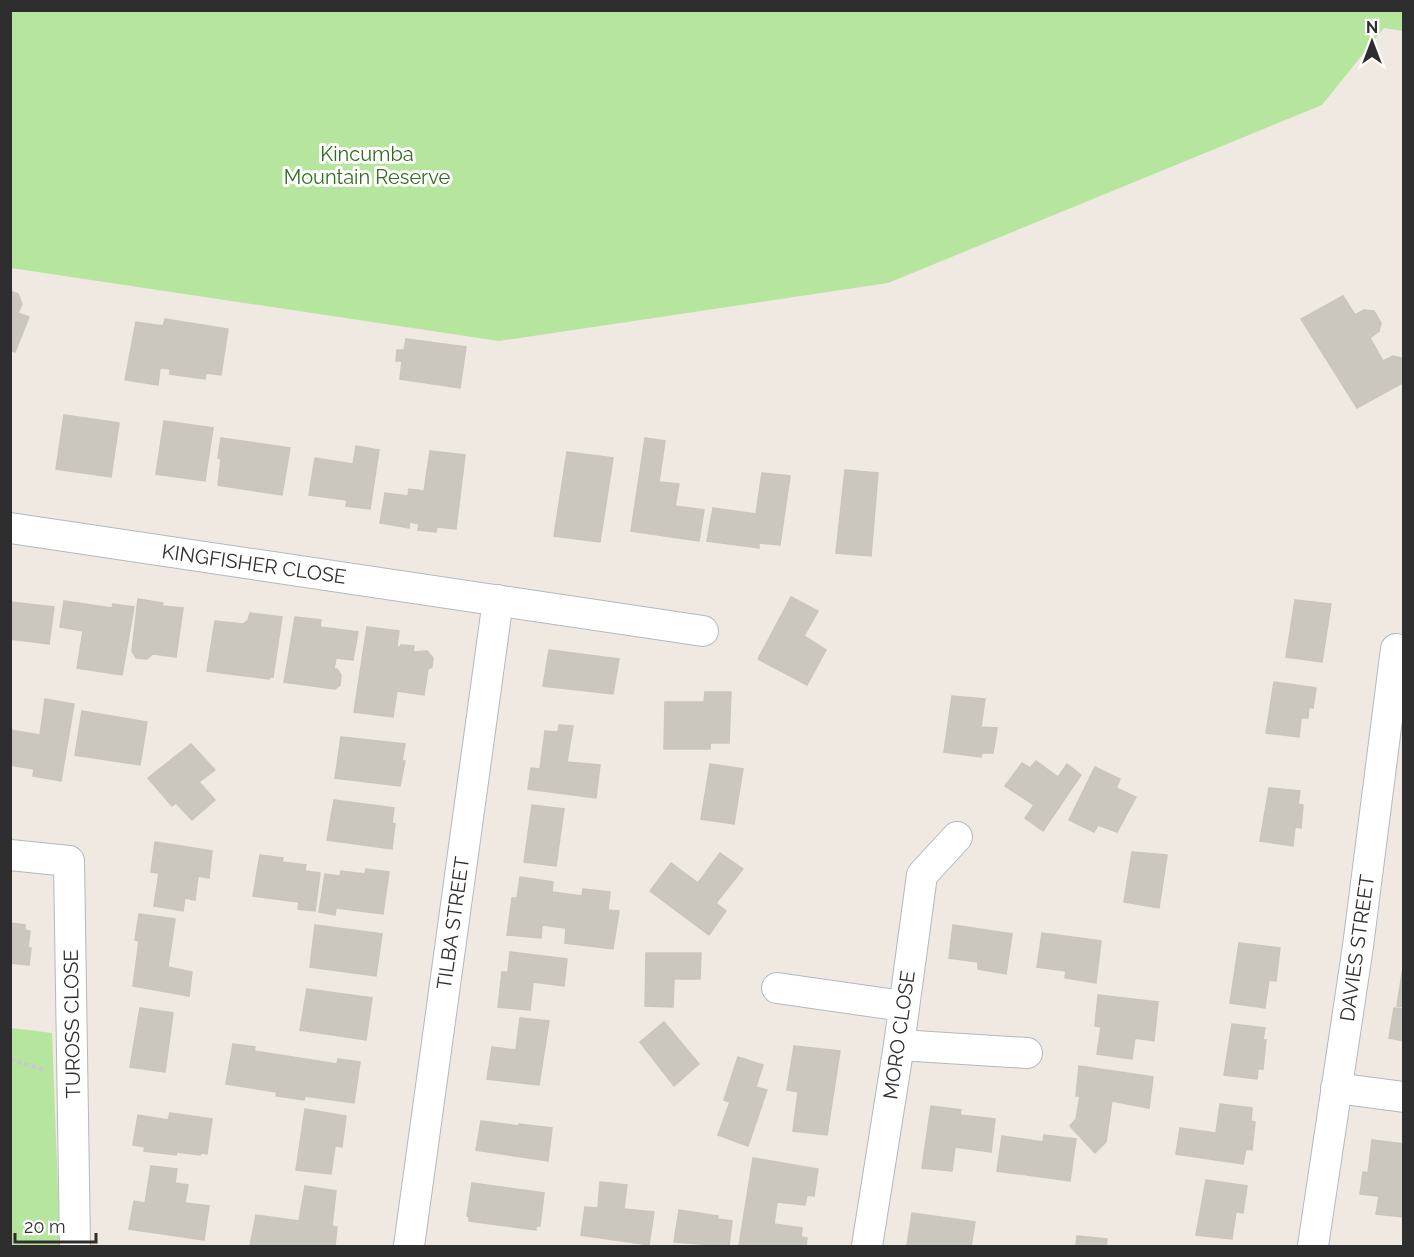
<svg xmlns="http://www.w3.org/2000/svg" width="1414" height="1257" font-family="Raleway,sans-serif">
<rect width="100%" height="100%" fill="#efe9e1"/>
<g fill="#b6e59e">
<polygon points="1403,10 1403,31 1384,28 1322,105 888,283 499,341 11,268 11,11"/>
<polygon points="11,1028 52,1033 60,1246 11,1246"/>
</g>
<g fill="#cbc7bf" stroke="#cbc5ba" stroke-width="1.5">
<polygon points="10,291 18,294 22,304 18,313 29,317 15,352 10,350"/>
<polygon points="1343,296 1355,315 1364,310 1374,311 1381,323 1379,331 1370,338 1383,361 1393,356 1401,358 1404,362 1404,382 1357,408 1301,319"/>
<polygon points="165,319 228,329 221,375 206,373 205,379 170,374 170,369 160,368 158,385 125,380 136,322 163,326"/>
<polygon points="406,339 466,347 460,388 400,379 402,361 396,361 397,350 404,350"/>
<polygon points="64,415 119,423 111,477 56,469"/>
<polygon points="164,421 213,428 205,481 156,474"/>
<polygon points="221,438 290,448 282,495 218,485 221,459 218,458"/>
<polygon points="645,438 665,441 659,482 679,484 675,506 704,510 699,541 631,531"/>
<polygon points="356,446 379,450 370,509 346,506 347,500 309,495 315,458 353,464"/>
<polygon points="430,451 465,455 456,529 437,527 436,532 418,530 419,524 410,522 409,528 380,523 385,493 408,496 409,489 424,491"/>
<polygon points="567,452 613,458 600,542 554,536"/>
<polygon points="845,470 878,473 871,556 836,553"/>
<polygon points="762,473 790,476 780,545 759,543 759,548 707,541 713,508 756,514"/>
<polygon points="791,597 818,611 804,636 826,650 807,685 758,659"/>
<polygon points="138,599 163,603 162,606 183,608 176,657 153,654 147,659 136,658 132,651"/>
<polygon points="1295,600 1331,604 1322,662 1286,657"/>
<polygon points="64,601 112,608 113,604 134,607 122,675 77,668 83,631 60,627"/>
<polygon points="10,602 54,607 49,644 10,639"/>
<polygon points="250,613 282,617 273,677 270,677 269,679 207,671 215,621 243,624 248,620"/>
<polygon points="295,617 321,620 320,627 358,632 353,660 336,658 334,669 337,669 341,675 340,685 335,689 284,682"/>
<polygon points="367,627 399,631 397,646 400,647 401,645 414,646 413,652 427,651 433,658 432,667 428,669 424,695 397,691 393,717 354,712"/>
<polygon points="549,650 619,659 613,694 543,686"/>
<polygon points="1274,682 1316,688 1313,708 1309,707 1308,718 1301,718 1299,737 1266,733"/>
<polygon points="705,692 731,692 729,743 710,743 710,749 664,749 665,702 704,702"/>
<polygon points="952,696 985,699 981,727 997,728 993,753 982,753 981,757 944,752"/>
<polygon points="45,699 74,704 61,781 33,776 34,769 10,765 10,730 40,735"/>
<polygon points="82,711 147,722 140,765 75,755"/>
<polygon points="559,725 573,726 567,762 600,765 596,798 528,789 531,768 540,769 545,731 558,732"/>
<polygon points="341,737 405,744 402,761 405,761 400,786 335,778"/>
<polygon points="191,744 215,770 199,782 215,800 192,820 176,803 172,806 148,778"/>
<polygon points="1036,761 1058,777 1067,764 1081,775 1043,831 1025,818 1034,805 1005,786 1022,763 1030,768"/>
<polygon points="710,764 743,769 734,824 701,819"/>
<polygon points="1095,767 1120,779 1116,788 1136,797 1117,832 1098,825 1094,832 1069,820"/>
<polygon points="1269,788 1300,791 1298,804 1303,805 1301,828 1295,827 1293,846 1260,841"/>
<polygon points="334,800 394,808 392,823 395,824 392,849 327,840"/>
<polygon points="532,805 564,809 556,866 524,862"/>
<polygon points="155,842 212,851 209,878 198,876 195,900 185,898 183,911 154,906 159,873 151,872"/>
<polygon points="1132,852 1167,855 1159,908 1124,902"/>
<polygon points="720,853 743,869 716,903 726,911 709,935 650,891 671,863 698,883"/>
<polygon points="260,855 283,858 282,862 306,865 305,871 320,873 315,911 298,909 299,902 253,896"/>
<polygon points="366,869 389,872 383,914 336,908 335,915 319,912 325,874 340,876 341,871 365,874"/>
<polygon points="520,877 553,882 552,892 582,896 583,889 610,892 608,910 619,911 613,949 565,943 566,928 542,925 541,938 507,935 512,898 517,898"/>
<polygon points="139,914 175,919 168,967 192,972 189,996 133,986 139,941 135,940"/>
<polygon points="10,923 25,925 25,930 30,931 28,947 31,948 29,965 10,963"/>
<polygon points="315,925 382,934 376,976 310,967"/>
<polygon points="953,925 1012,934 1006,974 978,969 978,962 949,958"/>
<polygon points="1042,933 1101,941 1096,983 1065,978 1066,971 1037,967"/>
<polygon points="1239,943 1280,948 1276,981 1269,980 1265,1008 1230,1003"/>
<polygon points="510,952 567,959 564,986 533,982 530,1010 498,1007 502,972 508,972"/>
<polygon points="646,953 701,953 700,979 674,979 673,1007 645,1006"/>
<polygon points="1403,967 1404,967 1404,1007 1397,1006"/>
<polygon points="307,989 372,998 366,1040 300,1030"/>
<polygon points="1098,995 1158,1002 1154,1041 1135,1038 1132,1059 1097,1054 1101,1027 1095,1026"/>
<polygon points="140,1008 173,1013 165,1072 130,1067"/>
<polygon points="1394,1008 1404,1009 1404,1041 1389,1038"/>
<polygon points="520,1018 549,1021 539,1085 487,1079 492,1047 516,1050"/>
<polygon points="664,1022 699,1064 674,1086 640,1042"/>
<polygon points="1232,1024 1265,1028 1263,1040 1266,1040 1263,1069 1258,1069 1257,1079 1224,1075"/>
<polygon points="233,1044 255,1047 254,1051 337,1064 338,1059 360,1062 354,1103 305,1096 304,1100 276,1096 277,1092 226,1084"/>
<polygon points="794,1046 840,1051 827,1135 793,1131 798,1092 787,1090"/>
<polygon points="738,1057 763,1065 756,1087 767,1090 748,1146 718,1135 730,1102 724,1100"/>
<polygon points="1079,1066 1153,1077 1149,1108 1112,1101 1106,1142 1095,1153 1070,1126 1076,1119 1080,1096 1076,1096"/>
<polygon points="1220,1104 1252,1108 1251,1121 1255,1122 1252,1150 1246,1149 1243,1164 1176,1154 1180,1128 1216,1133"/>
<polygon points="931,1106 961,1110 960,1115 995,1119 991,1152 955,1147 952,1171 922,1168"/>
<polygon points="305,1109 346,1116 342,1147 335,1146 331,1174 296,1170"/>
<polygon points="170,1113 212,1119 207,1154 201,1153 200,1155 177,1152 176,1155 144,1151 145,1147 133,1145 138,1115 168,1120"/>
<polygon points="481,1121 519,1126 519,1124 552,1128 548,1161 476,1150"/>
<polygon points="1044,1135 1076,1139 1070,1181 997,1171 1002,1136 1043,1142"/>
<polygon points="1372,1140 1404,1144 1404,1217 1376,1214 1379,1196 1360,1194 1363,1172 1368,1173"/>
<polygon points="753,1158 818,1169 814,1196 807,1195 805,1205 777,1202 774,1224 802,1228 801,1237 807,1238 806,1246 739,1246"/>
<polygon points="151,1166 177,1169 175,1183 188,1185 185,1203 209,1206 204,1240 129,1229 134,1201 145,1203"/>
<polygon points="1206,1180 1247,1186 1243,1213 1236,1212 1232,1239 1196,1235"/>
<polygon points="600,1182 627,1185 624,1209 654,1212 649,1245 581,1235 585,1207 598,1208"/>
<polygon points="472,1183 544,1193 540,1226 536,1226 536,1230 469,1221 469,1217 467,1216"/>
<polygon points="305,1186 336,1191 332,1226 337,1227 335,1246 250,1246 256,1215 299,1221"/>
<polygon points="679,1210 718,1216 717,1219 732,1221 729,1246 674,1242"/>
<polygon points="912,1213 975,1222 971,1246 907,1246"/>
<polygon points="1077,1236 1107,1239 1106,1246 1076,1246"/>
</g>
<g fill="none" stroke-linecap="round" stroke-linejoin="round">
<g stroke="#b4b7c1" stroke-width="32">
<g id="street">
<polyline points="10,528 703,631"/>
<polyline points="10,855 69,861 75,1246"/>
<polyline points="777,988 903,1006"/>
<polyline points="899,1045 1027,1053"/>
<polyline points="1336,1088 1404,1097"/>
<polyline points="409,1246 498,600"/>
<polyline points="867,1246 899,1045 922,875 957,837"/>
<polyline points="1313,1246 1358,946 1396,649"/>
</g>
</g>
<polyline stroke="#c9c9c9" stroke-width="4" stroke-dasharray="4.5 3" stroke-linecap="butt" points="10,1060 45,1070"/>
<use href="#street" stroke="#fff" stroke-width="30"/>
</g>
<g text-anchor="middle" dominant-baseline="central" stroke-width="6" stroke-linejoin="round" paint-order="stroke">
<g font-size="20" fill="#2c6e1b" stroke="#fff">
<text x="367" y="154">Kincumba<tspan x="367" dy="23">Mountain Reserve</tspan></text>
</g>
<g font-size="20" fill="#2e2e2e" stroke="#fff">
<text transform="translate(254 564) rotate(8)">KINGFISHER CLOSE</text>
<text transform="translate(453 923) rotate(-82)">TILBA STREET</text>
<text transform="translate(1357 948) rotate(-82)">DAVIES STREET</text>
<text transform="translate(72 1024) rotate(-91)">TUROSS CLOSE</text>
<text transform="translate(899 1035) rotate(-82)">MORO CLOSE</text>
</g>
</g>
<rect width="1414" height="1257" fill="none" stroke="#2e2e2e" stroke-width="24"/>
<g transform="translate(1372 42)" stroke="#ffffff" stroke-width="4.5" paint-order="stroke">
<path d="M0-4.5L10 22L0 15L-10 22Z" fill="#2e2e2e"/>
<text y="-9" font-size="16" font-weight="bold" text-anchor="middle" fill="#2e2e2e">N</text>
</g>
<path d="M15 1233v9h81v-9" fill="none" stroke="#2e2e2e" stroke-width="3"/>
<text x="24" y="1233" font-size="18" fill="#2e2e2e" stroke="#ffffff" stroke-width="4.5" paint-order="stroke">20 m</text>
</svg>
